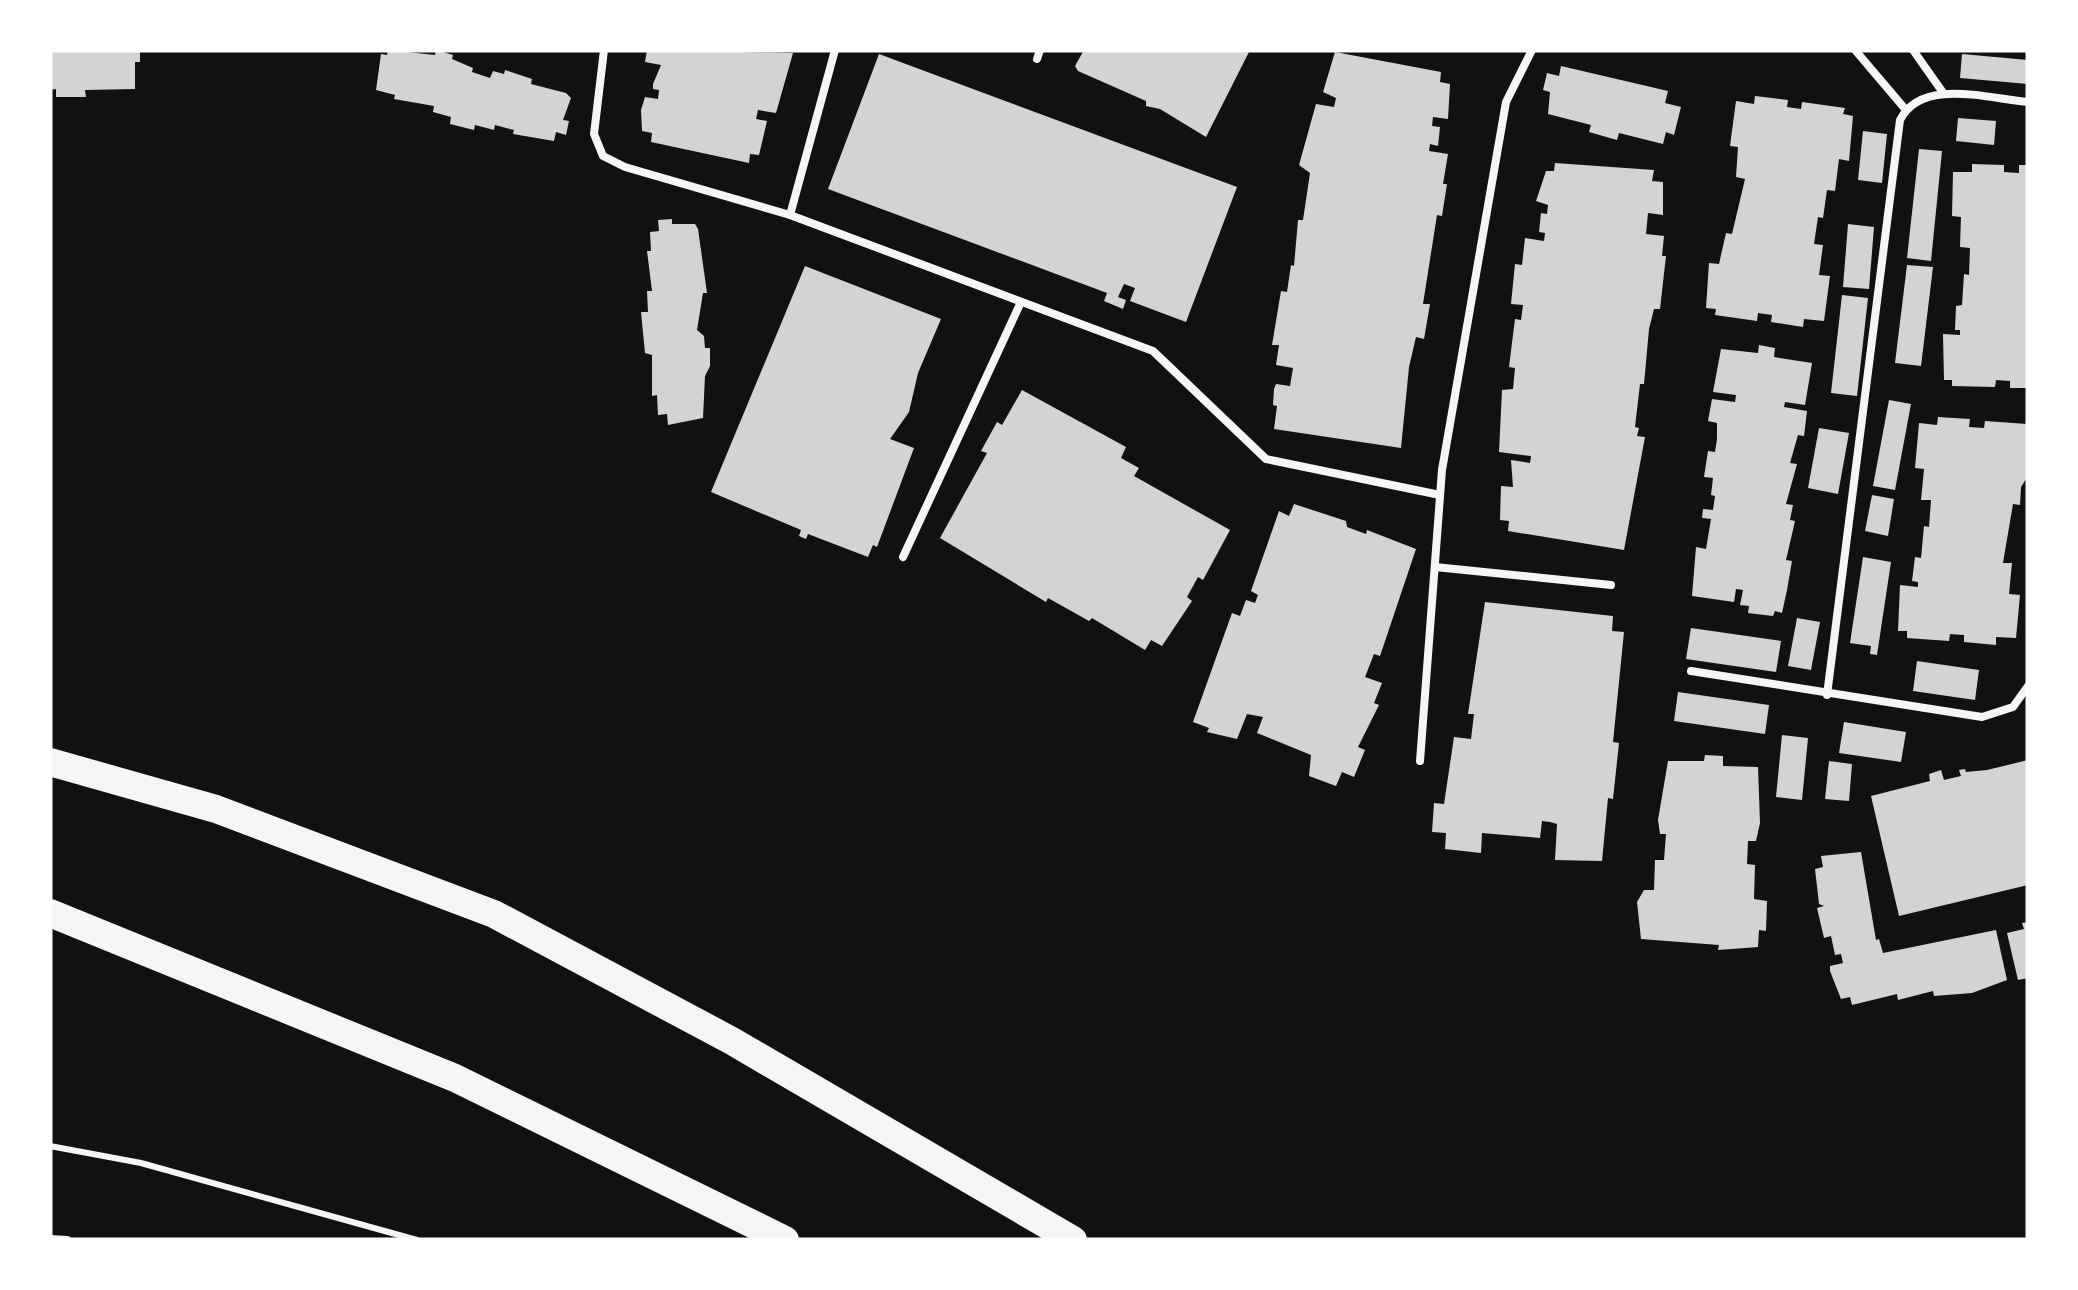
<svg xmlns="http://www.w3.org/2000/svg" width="2078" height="1290" font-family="Lora,serif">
<rect width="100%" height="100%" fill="#111"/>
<g fill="#d3d3d3">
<polygon points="50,50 140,50 140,62 135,62 135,89 85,90 86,97 56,97 56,89 50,90"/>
<polygon points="388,50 435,55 436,50 453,55 452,59 473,68 472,72 490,78 493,71 504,74 505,70 532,79 531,84 566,93 571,98 563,120 569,121 566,135 556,132 554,141 513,134 514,130 495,125 494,130 475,125 474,130 450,124 451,117 433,112 434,106 394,99 395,95 376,90 381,54 387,55"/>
<polygon points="647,50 793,53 776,113 758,110 756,119 767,121 759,155 750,154 749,163 651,142 652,133 642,131 641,110 645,97 658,99 659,90 653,89 653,84 661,65 645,62"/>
<polygon points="1084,50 1250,50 1206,137 1160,109 1146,106 1146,101 1078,71 1075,66"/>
<polygon points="1335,52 1441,72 1440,82 1450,84 1448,119 1433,117 1432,126 1440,127 1438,146 1430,144 1429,151 1448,154 1443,184 1447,184 1442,216 1437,215 1423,304 1430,304 1424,339 1416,337 1409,367 1401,448 1274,429 1277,406 1273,405 1274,389 1276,384 1290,386 1293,368 1276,365 1279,345 1272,345 1281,291 1287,292 1291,265 1294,266 1298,220 1303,220 1310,173 1299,165 1316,104 1334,107 1336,98 1323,92"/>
<polygon points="879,54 1237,187 1186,322 1130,301 1135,288 1124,284 1118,297 1126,300 1123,309 1104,301 1107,293 828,189"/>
<polygon points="1962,54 2028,60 2028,84 1960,78"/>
<polygon points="1561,66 1668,91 1665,103 1681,107 1674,135 1666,132 1663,144 1619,133 1617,140 1589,132 1591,125 1548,114 1550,92 1543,90 1547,73 1559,76"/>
<polygon points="1755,96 1788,100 1787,107 1801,109 1802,102 1845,108 1843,114 1853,116 1849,161 1839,159 1835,191 1827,190 1823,218 1818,217 1814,244 1823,245 1819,275 1830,276 1824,321 1804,319 1803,327 1771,322 1772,315 1758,313 1757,321 1715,315 1716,309 1706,308 1709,263 1719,264 1726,233 1732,234 1745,179 1736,177 1738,147 1730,146 1736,101 1754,104"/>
<polygon points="1958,118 1996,121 1994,145 1956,141"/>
<polygon points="1863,131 1887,134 1882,183 1858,180"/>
<polygon points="1919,149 1942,151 1931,261 1907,258"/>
<polygon points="1555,163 1654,170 1652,181 1663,182 1663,215 1648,213 1646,234 1664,236 1662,256 1666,256 1660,309 1654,309 1649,329 1644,384 1640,384 1635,427 1639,428 1637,436 1645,437 1624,550 1508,531 1509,521 1500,520 1501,486 1513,487 1511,460 1530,463 1531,456 1499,452 1502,390 1513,389 1515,368 1509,367 1515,319 1521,320 1523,305 1511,304 1515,264 1522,265 1525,238 1544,241 1545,233 1539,232 1541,213 1547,214 1548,205 1536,201 1546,171 1554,171"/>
<polygon points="1972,164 2004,165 2004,172 2019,173 2019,165 2028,165 2028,388 2010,388 2010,381 1996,380 1995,387 1952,386 1952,380 1944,380 1943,334 1960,335 1960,330 1955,330 1956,306 1962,305 1964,274 1969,275 1970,248 1960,247 1961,217 1952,216 1953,172 1972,172"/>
<polygon points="672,219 672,224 695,224 698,229 707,293 703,293 697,330 704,336 705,348 710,348 710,366 705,376 703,418 668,425 667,414 658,415 657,395 652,396 652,355 645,353 641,312 648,312 647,291 652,291 647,251 651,251 650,232 659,231 658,220"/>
<polygon points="1848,224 1874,227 1869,289 1843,287"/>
<polygon points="1907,265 1933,267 1921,366 1895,363"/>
<polygon points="805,266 941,319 918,373 909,412 890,439 914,448 877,547 873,545 868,557 808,534 806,539 799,536 801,530 711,492"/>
<polygon points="1842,295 1868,298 1857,396 1831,393"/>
<polygon points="1759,345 1775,348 1774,357 1812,363 1805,405 1785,402 1784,407 1807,411 1804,436 1798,435 1790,463 1797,464 1786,504 1793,505 1790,520 1795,521 1786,560 1792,561 1787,590 1782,613 1775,611 1773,616 1748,613 1749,606 1740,605 1743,590 1736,589 1734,602 1692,596 1696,547 1706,549 1711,519 1702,518 1703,509 1713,510 1715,496 1711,495 1713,478 1704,477 1708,451 1715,452 1717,439 1717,423 1708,421 1712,399 1735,402 1736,395 1713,392 1721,349 1758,353"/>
<polygon points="1022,390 1126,447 1121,458 1139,468 1134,476 1230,530 1203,580 1198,577 1187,597 1192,601 1162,646 1151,640 1145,650 1092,618 1089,621 1048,598 1046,602 940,538 987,453 981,451 997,422 1002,425"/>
<polygon points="1889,400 1911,404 1895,490 1873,486"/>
<polygon points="1938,417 1970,419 1969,427 1984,428 1985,421 2027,424 2028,476 2021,487 2020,505 2013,504 2003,563 2012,563 2009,594 2020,595 2016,638 1996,637 1996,645 1964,642 1964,635 1950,634 1949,641 1907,638 1907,631 1898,631 1900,585 1918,587 1918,582 1912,581 1915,557 1921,558 1924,526 1929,527 1931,500 1921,500 1924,469 1915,468 1919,423 1937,425"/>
<polygon points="1819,428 1849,433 1838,494 1808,488"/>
<polygon points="1872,495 1894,499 1888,536 1865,531"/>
<polygon points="1294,504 1346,521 1347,527 1366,534 1367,530 1416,549 1380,656 1374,654 1365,677 1382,683 1374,703 1379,705 1358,747 1365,750 1354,777 1342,772 1336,786 1309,776 1311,755 1257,733 1263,717 1247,714 1237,739 1207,732 1209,728 1193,722 1232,613 1240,616 1246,600 1255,603 1258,595 1251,591 1279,511 1289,516"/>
<polygon points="1863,557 1891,562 1877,655 1870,654 1871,646 1850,643"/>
<polygon points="1485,602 1613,616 1612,631 1624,632 1613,742 1619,743 1613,799 1608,798 1602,861 1555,860 1557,824 1550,822 1542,821 1540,838 1482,833 1481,853 1445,849 1446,833 1432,832 1434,803 1444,804 1454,737 1471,739 1474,714 1468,714"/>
<polygon points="1797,618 1820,622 1811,670 1788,666"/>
<polygon points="1691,628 1781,641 1776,672 1686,659"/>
<polygon points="1917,661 1979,670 1975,700 1913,691"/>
<polygon points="1678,692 1769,705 1765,734 1674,721"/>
<polygon points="1844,722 1906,732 1901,762 1839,753"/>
<polygon points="1782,735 1808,738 1802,800 1776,797"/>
<polygon points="1705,755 1723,756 1723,766 1758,767 1760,823 1756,841 1748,841 1747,864 1755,865 1754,899 1767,901 1766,931 1759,930 1758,947 1718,950 1719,945 1641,939 1637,902 1644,890 1654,890 1655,860 1664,860 1666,834 1660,834 1658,820 1668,761 1704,761"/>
<polygon points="2028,760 2028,885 1899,916 1871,796 1930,781 1929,774 1941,770 1944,780 1961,776 1959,770 1965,769 1966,772 1987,770"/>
<polygon points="1829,761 1852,764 1849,801 1825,799"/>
<polygon points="1861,852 1876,940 1879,939 1883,953 1996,930 2007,980 1972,993 1934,996 1933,991 1898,1000 1897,994 1852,1005 1850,997 1841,999 1830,971 1830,966 1843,963 1841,954 1835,955 1831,936 1824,938 1817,908 1824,906 1819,904 1815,869 1823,867 1821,856"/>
<polygon points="2028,922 2028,978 2018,980 2007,933 2024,929 2022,923"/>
</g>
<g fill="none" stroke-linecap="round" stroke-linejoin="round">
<polyline stroke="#f5f5f5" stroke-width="6" points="50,1146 141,1163 417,1240"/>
<g stroke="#f5f5f5" stroke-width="8">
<polyline points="604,50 594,134 603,156 625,167 790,215 1153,351 1266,459 1440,495"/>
<polyline points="1855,50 1906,110"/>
<polyline points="1913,50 1944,94"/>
<polyline points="1037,59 1040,50"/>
<polyline points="790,215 835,50"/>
<polyline points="903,557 1021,302"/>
<polyline points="1435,567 1611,585"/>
<polyline points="1691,671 1982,717 2013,707 2028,686"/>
<path d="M1827,695L1900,120C1922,77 1989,99 2028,102"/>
<polyline points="1420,761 1442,470 1506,102 1532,50"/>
<polyline points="50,1239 67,1240"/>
</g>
<g stroke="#f5f5f5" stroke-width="28">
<polyline points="50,762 216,809 494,914 732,1041 1073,1240"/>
<polyline points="50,913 455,1078 785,1240"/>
</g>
</g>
<rect width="2078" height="1290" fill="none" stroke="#ffffff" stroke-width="105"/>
</svg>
